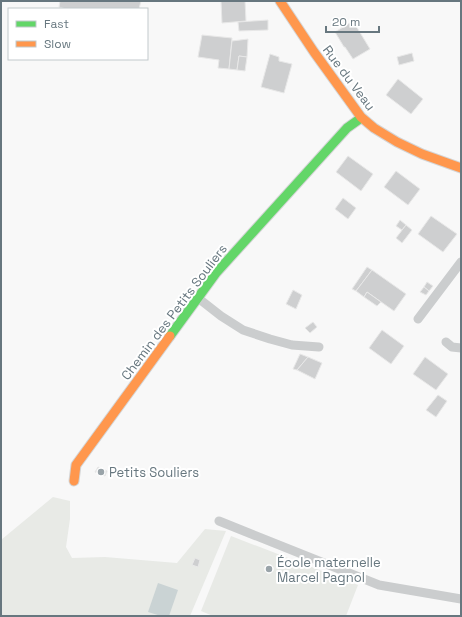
<svg xmlns="http://www.w3.org/2000/svg" width="462" height="617" font-family="'Space Grotesk',sans-serif">
<rect width="100%" height="100%" fill="#f8f8f8"/>
<g fill="#e8eae6">
<polygon points="53,497 70,501 70,519 66,547 72,558 105,557 177,563 205,529 226,531 190,616 1,616 1,540"/>
<polygon points="231,536 358,585 346,616 213,616 201,611"/>
</g>
<polygon fill="#cad3d4" points="158,583 178,590 169,616 161,616 148,612"/>
<g fill="#cecfd0" stroke="#e8e8e8">
<polygon points="60,1 141,1 139,9 66,9 59,7"/>
<polygon points="221,1 245,1 246,21 222,23"/>
<polygon points="268,20 268,30 239,31 238,22"/>
<polygon points="353,21 370,49 353,59 345,47 344,47 335,32"/>
<polygon points="202,35 232,38 229,69 218,68 219,60 198,57"/>
<polygon points="248,39 247,57 239,56 237,70 229,69 232,41"/>
<polygon points="412,53 414,61 399,65 397,57"/>
<polygon points="270,54 279,57 279,61 292,64 284,93 261,87"/>
<polygon points="239,56 247,57 245,71 237,70"/>
<polygon points="398,79 423,99 411,114 386,95"/>
<polygon points="348,156 373,174 361,191 336,172"/>
<polygon points="396,171 420,189 408,205 384,187"/>
<polygon points="343,198 356,208 348,219 335,209"/>
<polygon points="431,216 457,234 443,252 418,234"/>
<polygon points="400,220 406,225 402,230 396,226"/>
<polygon points="406,225 412,230 402,243 396,238"/>
<polygon points="367,267 372,270 356,291 352,289"/>
<polygon points="372,270 406,294 394,311 367,292 364,297 356,291"/>
<polygon points="427,282 433,286 429,291 424,287"/>
<polygon points="424,287 429,291 426,295 420,292"/>
<polygon points="293,290 302,295 296,309 286,304"/>
<polygon points="367,292 381,302 377,306 364,297"/>
<polygon points="313,322 317,327 310,333 305,328"/>
<polygon points="382,330 404,346 391,364 369,348"/>
<polygon points="300,354 308,357 297,370 293,369"/>
<polygon points="308,357 322,363 315,379 297,370"/>
<polygon points="425,357 448,374 436,390 413,374"/>
<polygon points="438,395 447,401 436,417 426,410"/>
<polygon points="98,467 107,471 105,476 95,472"/>
<polygon points="195,558 200,560 198,567 192,565"/>
</g>
<g fill="none" stroke-linecap="round" stroke-linejoin="round">
<g stroke="#d4d5d6" stroke-width="11">
<polyline id="fast" points="170,336 216,273 347,128 361,118"/>
</g>
<g stroke="#d4d5d6" stroke-width="11">
<g id="slow">
<polyline points="280,1 314,52 361,117 374,128 397,142 422,154 461,168"/>
<polyline points="74,481 76,465 170,336"/>
</g>
</g>
<g stroke="#cbcdce" stroke-width="9">
<polyline points="198,298 221,316 243,330 270,339 292,345 319,347"/>
<polyline points="418,319 461,262"/>
<polyline points="446,342 452,347 461,348"/>
<polyline points="219,521 379,585 461,599"/>
</g>
<use href="#fast" stroke="#63d668" stroke-width="9"/>
<use href="#slow" stroke="#ff974d" stroke-width="9"/>
</g>
<g fill="#9aa4a9" stroke="#fff" stroke-width="1.5">
<circle cx="101" cy="472" r="4"/>
<circle cx="269" cy="569" r="4"/>
</g>
<g text-anchor="middle" dominant-baseline="central" stroke-width="4" stroke-linejoin="round" paint-order="stroke">
<g font-size="13" fill="#67777f" stroke="#fff">
<text transform="translate(349 78) rotate(53)">Rue du Veau</text>
<text transform="translate(174 312) rotate(-53)">Chemin des Petits Souliers</text>
</g>
<g font-size="13" fill="#67777f" stroke="#fff" text-anchor="start">
<text x="109" y="472">Petits Souliers</text>
<text x="277" y="562">École maternelle<tspan x="277" dy="15">Marcel Pagnol</tspan></text>
</g>
</g>
<rect width="462" height="617" fill="none" stroke="#67777f" stroke-width="4"/>
<rect x="8" y="8" width="140" height="52" fill="#ffffff" stroke="#c2c9cc"/>
<rect x="16" y="21" width="20" height="6" fill="#63d668" stroke="#c2c9cc"/>
<text x="44" y="28" font-size="12" fill="#67777f">Fast</text>
<rect x="16" y="41" width="20" height="6" fill="#ff974d" stroke="#c2c9cc"/>
<text x="44" y="48" font-size="12" fill="#67777f">Slow</text>
<path d="M326 26v6h53v-6" fill="none" stroke="#67777f" stroke-width="2"/>
<text x="332" y="26" font-size="12" fill="#67777f" stroke="#ffffff" stroke-width="3" paint-order="stroke">20 m</text>
</svg>
